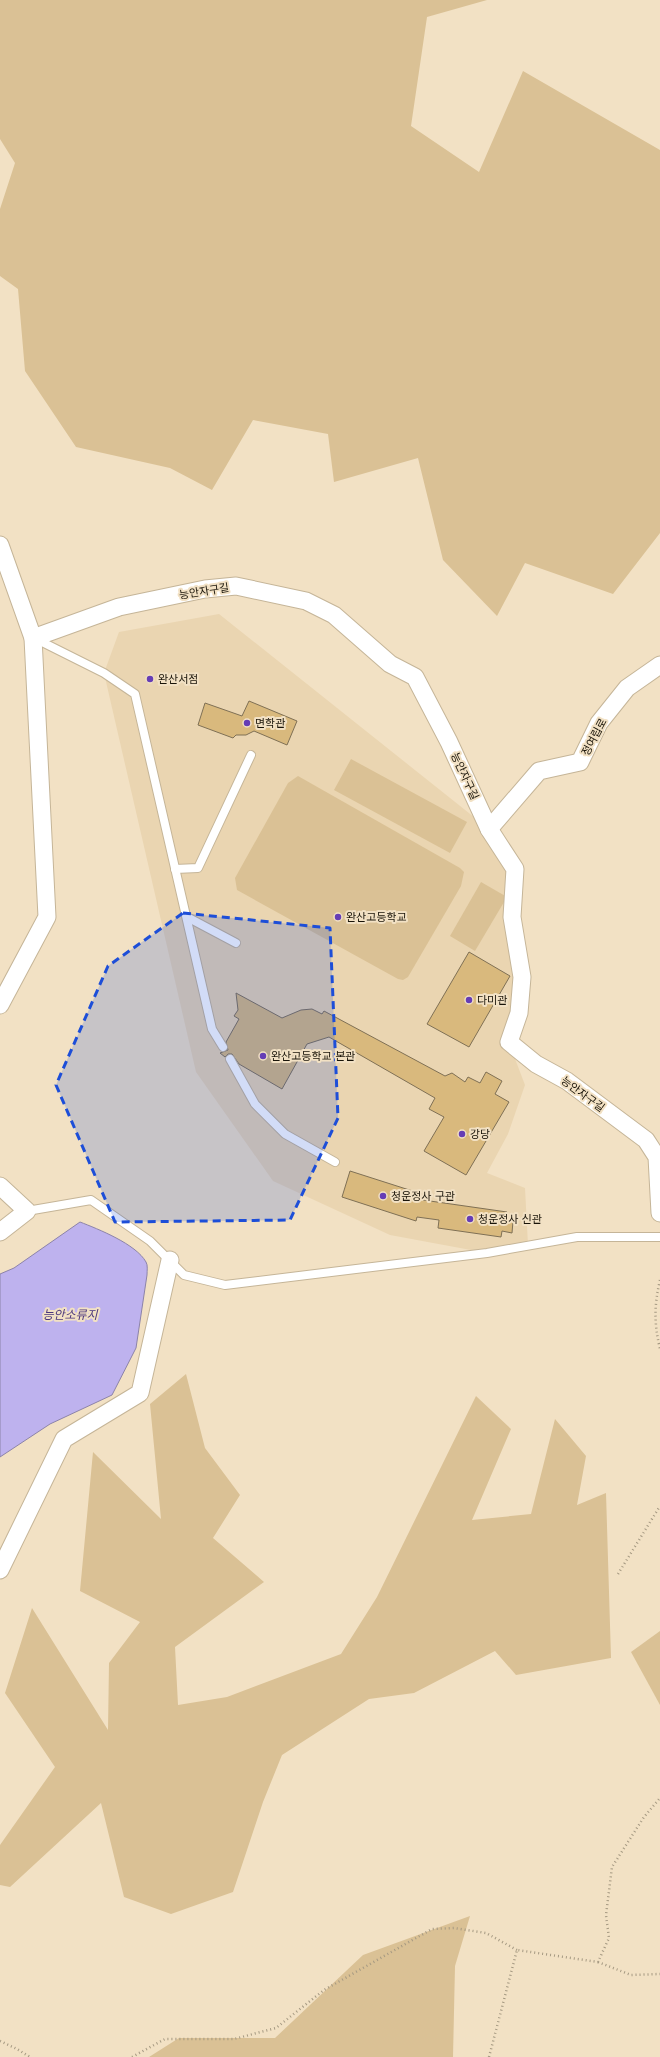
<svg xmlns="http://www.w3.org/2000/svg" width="660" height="2057" font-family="'Libre Baskerville','Noto Sans KR',serif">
<rect width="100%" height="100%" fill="#f2e1c4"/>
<polygon fill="#ead5b1" points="219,614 489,829 514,877 518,958 509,1043 525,1085 508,1134 487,1173 525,1188 528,1245 487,1253 390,1235 273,1181 196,1072 104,673 119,632"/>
<g fill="#dac195">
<polygon points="0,0 487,0 427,17 411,126 479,172 523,71 660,150 660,533 613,594 525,563 497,616 443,560 418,458 334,482 328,434 253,420 212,490 170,468 76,447 25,371 18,289 0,276 0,209 15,163 0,139"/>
<polygon points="351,759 467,822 450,853 334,790"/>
<polygon points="298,776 460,868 464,872 461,886 408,977 403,980 398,979 237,890 235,878 288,783"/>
<polygon points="481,882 507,897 475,951 450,936"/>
<polygon points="186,1374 205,1448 240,1495 213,1538 264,1582 175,1647 178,1705 227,1697 341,1654 377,1597 476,1396 511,1429 472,1520 531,1514 555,1419 586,1456 577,1505 606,1493 611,1658 516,1675 495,1651 414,1693 369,1699 282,1755 263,1802 233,1892 171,1914 124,1897 101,1803 10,1887 0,1885 0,1845 55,1767 5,1693 32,1608 108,1730 109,1663 140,1622 80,1591 93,1452 161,1519 150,1404"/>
<polygon points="660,1631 660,1705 631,1652"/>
<polygon points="470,1916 455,1966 453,2057 149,2057 179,2038 275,2038 363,1955"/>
</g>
<path fill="#beb2ee" stroke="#8c83a9" d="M80,1222C98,1229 136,1244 146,1262C148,1265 147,1271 147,1275L136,1348L112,1395L50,1424L0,1457V1274L14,1268Z"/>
<g fill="#d9b97d" stroke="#7f7055">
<polygon points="249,701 297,721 287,745 254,731 246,735 236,735 233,738 198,725 205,703 242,716"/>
<polygon points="469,952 510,976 469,1047 427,1024"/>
<polygon points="236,993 282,1018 301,1010 312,1009 322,1014 324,1011 445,1076 452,1073 465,1082 468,1077 480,1083 486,1072 502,1081 495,1094 509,1102 466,1175 424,1151 444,1117 429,1109 435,1098 329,1037 307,1044 282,1089 239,1064 232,1054 228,1054 225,1057 220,1053 228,1050 226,1042 239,1019 234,1016 238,1010"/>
<polygon points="350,1171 425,1195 423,1200 507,1212 506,1220 513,1221 512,1233 502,1231 501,1237 438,1228 439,1220 417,1217 416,1221 342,1197"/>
</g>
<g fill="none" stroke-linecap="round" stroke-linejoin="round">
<g stroke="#c5b598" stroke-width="10">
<g id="service">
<polyline points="36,639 104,673 135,694 212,1029 223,1047"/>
<polyline points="175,869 198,868 251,755"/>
<polyline points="187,917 236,943"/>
<polyline points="230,1059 255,1104 285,1134 335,1162"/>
<polyline points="27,1211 91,1200 150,1241 184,1275 225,1285 487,1253 577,1237 660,1237"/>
</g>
</g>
<g stroke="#c5b598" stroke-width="19">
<g id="minor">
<polyline points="0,545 33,638 47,917 0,1005"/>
<polyline points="33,638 119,607 205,589 236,586 306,601 334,615 390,664 415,677 449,742 489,829 515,869 512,917 522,977 519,1013 509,1042 536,1064 567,1081 646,1140 657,1157 660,1213"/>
<polyline points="489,829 539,771 580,762 599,723 627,688 660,665"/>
<polyline points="0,1186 27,1211 0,1232"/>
<polyline points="0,1570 64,1439 140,1393 170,1260"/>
</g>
</g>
<g stroke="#a59982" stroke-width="2.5" stroke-dasharray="1 3" stroke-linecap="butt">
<path d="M660,1280C654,1306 654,1323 660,1349"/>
<polyline points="618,1574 660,1506"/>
<polyline points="598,1962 631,1975 660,1974"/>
<polyline points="0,2041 17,2049 30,2057"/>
<polyline points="132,2057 165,2039 234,2039 276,2028 324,1990 432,1929 454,1928 486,1933 517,1950"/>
<polyline points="489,2057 517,1950 598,1962 609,1938 606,1915 612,1867 644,1817 660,1798"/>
</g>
<use href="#service" stroke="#fff" stroke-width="8"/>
<use href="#minor" stroke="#fff" stroke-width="17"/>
</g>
<path fill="#1d4ed8" fill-opacity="0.2" stroke="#1d4ed8" stroke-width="3" stroke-dasharray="8 5" stroke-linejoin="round" d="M183,913L330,928L338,1118L290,1220L115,1222L56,1085L108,966Z"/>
<g fill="#653db5" stroke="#f2e1c4" stroke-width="1.5">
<circle cx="150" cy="679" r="4"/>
<circle cx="247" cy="723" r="4"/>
<circle cx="338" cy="917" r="4"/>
<circle cx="469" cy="1000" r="4"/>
<circle cx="263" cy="1056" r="4"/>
<circle cx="462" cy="1134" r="4"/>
<circle cx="383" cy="1196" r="4"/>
<circle cx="470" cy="1219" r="4"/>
</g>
<g text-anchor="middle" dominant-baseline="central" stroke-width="4" stroke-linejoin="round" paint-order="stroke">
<g font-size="11" fill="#191409" stroke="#f2e1c4">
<text transform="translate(204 591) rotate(-9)">능안자구길</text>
<text transform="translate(594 737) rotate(-62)">정여립로</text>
<text transform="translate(465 776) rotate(65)">능안자구길</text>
<text transform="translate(583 1094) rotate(36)">능안자구길</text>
</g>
<g font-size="11" fill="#191409" stroke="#f2e1c4" text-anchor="start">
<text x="158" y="679">완산서점</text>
<text x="255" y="723">면학관</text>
<text x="346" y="917">완산고등학교</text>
<text x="477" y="1000">다미관</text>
<text x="271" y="1056">완산고등학교 본관</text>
<text x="470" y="1134">강당</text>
<text x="391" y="1196">청운정사 구관</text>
<text x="478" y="1219">청운정사 신관</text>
</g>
<g font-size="12" font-style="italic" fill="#4a367d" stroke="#f2e1c4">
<text x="70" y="1314">능안소류지</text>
</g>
</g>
</svg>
